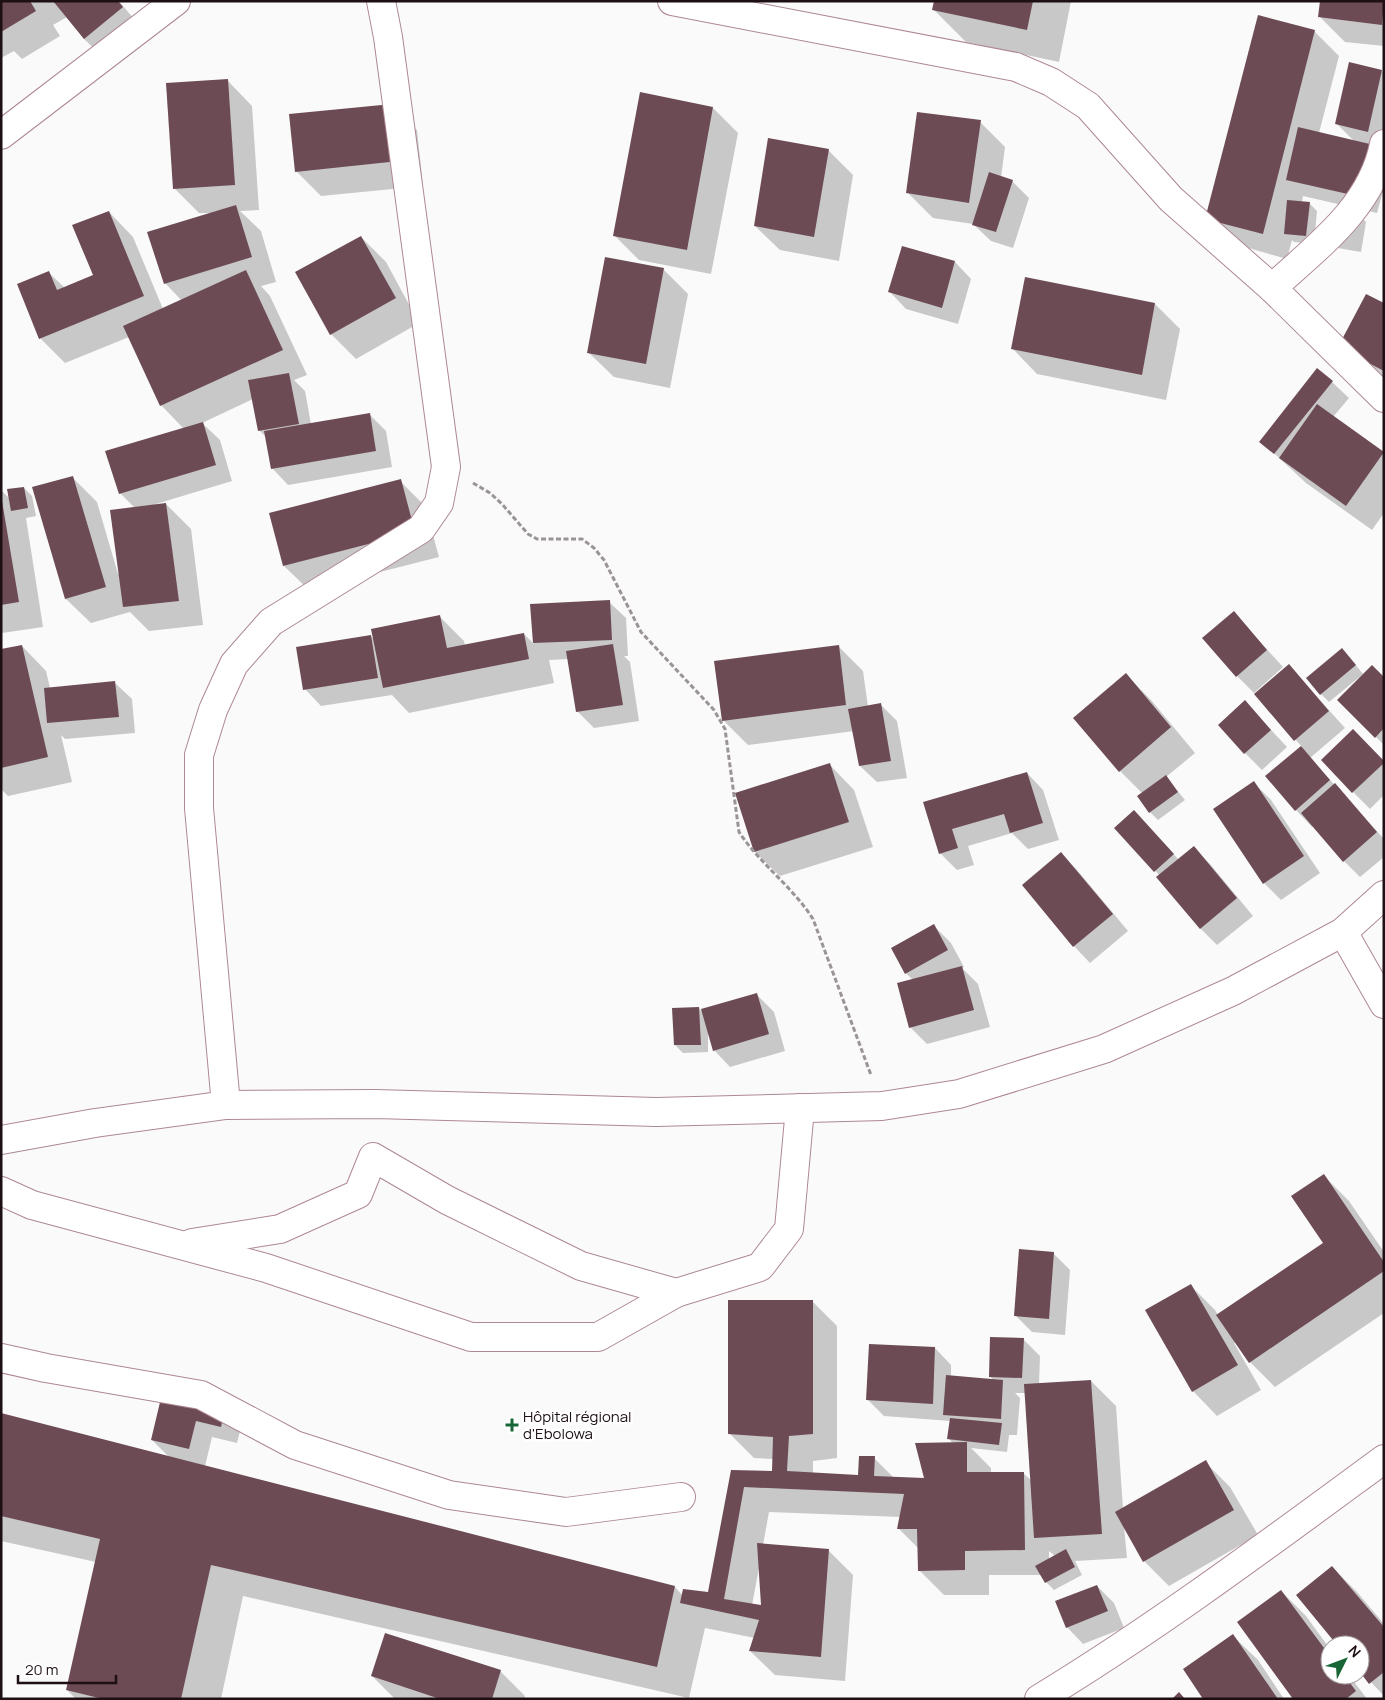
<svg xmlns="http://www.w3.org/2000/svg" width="1385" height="1700" font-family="Manrope,sans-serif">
<rect width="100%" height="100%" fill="#fafafa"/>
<g fill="#0003" fill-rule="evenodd">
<polygon points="1,1 119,1 138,24 101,55 84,39 67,17 53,25 60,36 22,59 14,51 1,58"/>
<polygon points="935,1 1071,1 1059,62 966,42 933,9"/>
<polygon points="1384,1 1384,46 1345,42 1320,17"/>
<polygon points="1314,31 1339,56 1319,133 1355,142 1336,123 1381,71 1384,73 1384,187 1377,213 1303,196 1302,202 1309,203 1317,211 1314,244 1294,242 1292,240 1287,259 1231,243 1206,219"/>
<polygon points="228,81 252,106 259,210 240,211 261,231 276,282 261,286 270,296 307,375 294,380 305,391 311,424 369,414 386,431 392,467 288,485 272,468 266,437 259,430 253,399 202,423 220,440 232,481 156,504 156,505 166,504 191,529 203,625 149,631 130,612 91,623 66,599 72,477 97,502 118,574 120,573 135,508 120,493 184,429 161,405 129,337 65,363 40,338 49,273 65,288 94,276 109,212 133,237 163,309 182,301 165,283 211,213 199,213 174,188"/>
<polygon points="392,106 417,130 423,186 321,196 296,171"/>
<polygon points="713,108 738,133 711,274 639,260 614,235"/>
<polygon points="980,122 1005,147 1001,178 1012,181 1029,198 1013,248 991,241 973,224 933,218 908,193"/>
<polygon points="828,150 853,175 839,261 780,250 755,226"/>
<polygon points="1335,209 1358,214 1366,222 1361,252 1338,248 1329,240"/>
<polygon points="361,237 386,262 419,323 356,359 331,334"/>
<polygon points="955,262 971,279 958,324 906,309 890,292"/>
<polygon points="663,269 688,294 670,388 614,377 589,353"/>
<polygon points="1026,279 1155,304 1180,329 1166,400 1037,374 1013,349"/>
<polygon points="1384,304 1384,378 1356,363"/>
<polygon points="1332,382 1349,398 1333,417 1384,453 1384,513 1372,530 1306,483 1261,441"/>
<polygon points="400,481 425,506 439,557 309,590 284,566"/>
<polygon points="24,488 32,496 36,516 26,518 43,627 2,633 1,490 10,499"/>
<polygon points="609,602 626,618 628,656 624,656 630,662 639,721 594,728 577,711 568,659 549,660 554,683 409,713 392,695 321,706 305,689 370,636 375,640 439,616 464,641 465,646 524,634 534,644 532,605"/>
<polygon points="1234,613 1283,667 1254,693 1237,676"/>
<polygon points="22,646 46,671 50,688 115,683 132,699 135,733 65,739 61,735 72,782 8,796 1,789 1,650"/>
<polygon points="838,646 863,671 868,707 880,704 897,721 907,778 877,782 860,766 854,731 748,745 723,720"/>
<polygon points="1350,658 1363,674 1329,702 1321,694"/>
<polygon points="1289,666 1345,728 1310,758 1384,839 1384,857 1360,877 1344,861 1313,826 1312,827 1296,810 1302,747 1256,694"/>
<polygon points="1126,675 1151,700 1195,753 1166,777 1185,800 1158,820 1150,812 1143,794 1120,771"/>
<polygon points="1384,679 1384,745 1339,700"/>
<polygon points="1245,702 1287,747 1262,770 1245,753"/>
<polygon points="1384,762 1384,795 1370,809 1353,792"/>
<polygon points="830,765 854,790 873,847 780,876 755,852"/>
<polygon points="1027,773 1043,790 1059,840 1028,849 1012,833 968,846 974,865 957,870 940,853 925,803"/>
<polygon points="1254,783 1271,800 1320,873 1281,900 1264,883"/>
<polygon points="1134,812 1179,860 1194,848 1210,864 1253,916 1217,945 1201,929 1158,878 1160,876 1116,828"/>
<polygon points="1061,854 1077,870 1128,931 1090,963 1074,946"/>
<polygon points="934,926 951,943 964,967 962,968 978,984 990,1027 927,1044 910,1027 913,980 906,973"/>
<polygon points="757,995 774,1012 785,1051 730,1067 714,1050 708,1031 708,1052 683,1053 675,1045 699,1008 701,1011"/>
<polygon points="1324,1176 1349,1201 1384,1252 1384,1313 1275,1387 1250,1362 1236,1342 1234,1343 1261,1390 1217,1416 1193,1391 1190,1285 1215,1310 1218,1315 1325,1243"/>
<polygon points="1053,1253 1070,1270 1065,1335 1032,1332 1016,1316"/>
<path d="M812,1301L837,1326V1458L813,1461V1474L860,1476L874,1458L894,1478L926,1479L954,1444L948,1438L951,1421L884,1416L868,1400L935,1348L951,1365V1377L994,1381L990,1376L1023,1339L1040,1356L1039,1384L1091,1381L1116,1406L1123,1509L1205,1462L1230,1487L1258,1535L1169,1586L1144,1561L1124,1527L1127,1558L1075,1561L1082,1575L1054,1590L1046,1582L1041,1575H989V1595H944L919,1570V1549L898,1528L901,1517L769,1512L763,1545L828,1550L853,1575L845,1681L775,1675L750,1651L755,1638L705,1628L689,1698L243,1596L221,1699H76L67,1690L96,1562L1,1541V1414L170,1458L152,1440L161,1400L224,1414L240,1431L237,1443L212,1437L205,1466L675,1587L683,1596L709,1593L732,1472H773V1459L754,1458L729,1433ZM1015,1393H1026L1032,1481L1023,1473H991V1468L971,1448L1007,1452L1009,1435H1017L1020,1398ZM1049,1551L1055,1556L1049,1559ZM759,1568L762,1607L752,1605Z"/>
<polygon points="1332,1567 1357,1592 1384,1624 1384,1696 1360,1670 1360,1645 1339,1645"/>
<polygon points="1097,1586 1114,1603 1124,1628 1083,1644 1067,1627"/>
<polygon points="1281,1591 1306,1616 1330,1649 1330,1675 1349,1675 1367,1699 1295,1699"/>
<polygon points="1233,1636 1258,1660 1284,1699 1205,1699"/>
<polygon points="500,1671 525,1696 524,1699 395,1699 372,1676"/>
</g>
<g fill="#6d4b55">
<polygon points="1,1 30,1 36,11 1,32"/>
<polygon points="53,1 118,1 123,7 84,39"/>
<polygon points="934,1 1033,1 1027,30 932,10"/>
<polygon points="1320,1 1384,1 1382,25 1318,17"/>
<polygon points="1258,15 1315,30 1263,234 1205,219"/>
<polygon points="1349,62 1382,70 1368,132 1335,124"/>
<polygon points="228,79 235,185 173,189 166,83"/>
<polygon points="640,92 713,107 687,250 613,236"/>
<polygon points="392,104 399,161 295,172 289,114"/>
<polygon points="917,112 981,120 969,203 906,193"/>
<polygon points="1298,127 1374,145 1361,197 1286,180"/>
<polygon points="768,138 829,149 814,237 754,226"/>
<polygon points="989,172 1013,180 996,232 972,225"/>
<polygon points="1287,200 1310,202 1306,236 1284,234"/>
<polygon points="236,205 252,257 164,284 147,232"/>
<polygon points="109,211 144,296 39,339 17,284 49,271 57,290 93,275 72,225"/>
<polygon points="361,236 396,298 330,335 295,272"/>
<polygon points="902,246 955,261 942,308 888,292"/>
<polygon points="605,257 664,268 646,364 587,353"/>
<polygon points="246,270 283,350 160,406 123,326"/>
<polygon points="1025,277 1155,303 1142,375 1011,349"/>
<polygon points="1366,294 1384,303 1384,371 1338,347"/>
<polygon points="1317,368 1333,381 1274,454 1259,442"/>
<polygon points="289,373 299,424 258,431 248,380"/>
<polygon points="1317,404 1384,452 1346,506 1279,458"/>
<polygon points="370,413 376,451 271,469 264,431"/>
<polygon points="203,422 216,465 119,494 105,451"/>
<polygon points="73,476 106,587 65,599 32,487"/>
<polygon points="401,479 415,532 283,566 269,513"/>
<polygon points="24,487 28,508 11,511 7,489"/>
<polygon points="1,495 19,602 1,605"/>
<polygon points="166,503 179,601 123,607 110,510"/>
<polygon points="610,600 612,640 533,643 530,604"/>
<polygon points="1234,611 1267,650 1236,677 1202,638"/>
<polygon points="440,615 447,648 524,633 529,659 383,688 371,629"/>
<polygon points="371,635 378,678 303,690 296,647"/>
<polygon points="613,644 623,705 576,712 566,651"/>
<polygon points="22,645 48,757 1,768 1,649"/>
<polygon points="839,645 846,705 722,721 714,661"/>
<polygon points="1342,648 1356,665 1320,695 1306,678"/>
<polygon points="1289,664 1329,711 1294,741 1254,694"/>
<polygon points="1372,665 1384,677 1384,728 1375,738 1337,700"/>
<polygon points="1126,673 1171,727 1119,772 1073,718"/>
<polygon points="115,681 119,717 47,723 44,688"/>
<polygon points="1245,700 1271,730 1244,754 1218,725"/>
<polygon points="881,703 891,761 859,766 848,709"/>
<polygon points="1353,729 1384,761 1384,763 1352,793 1321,760"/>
<polygon points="1301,746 1330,780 1295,811 1265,776"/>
<polygon points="830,763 849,822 754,852 735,793"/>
<polygon points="1027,772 1043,823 1010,833 1004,814 952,829 958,848 939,854 923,802"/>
<polygon points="1166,775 1178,792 1149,813 1137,796"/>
<polygon points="1254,781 1304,856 1263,884 1213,809"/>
<polygon points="1335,783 1377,832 1343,862 1301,813"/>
<polygon points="1134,810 1174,854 1154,872 1114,828"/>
<polygon points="1194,846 1237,898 1200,929 1156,877"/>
<polygon points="1061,852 1113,914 1073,947 1022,885"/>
<polygon points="934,924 948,950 905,974 891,948"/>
<polygon points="962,966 974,1010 909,1028 897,983"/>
<polygon points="757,993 769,1034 713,1051 701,1009"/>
<polygon points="699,1007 701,1045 674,1045 672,1008"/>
<polygon points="1324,1174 1384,1262 1384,1271 1249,1363 1216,1315 1323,1243 1291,1196"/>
<polygon points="1019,1249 1054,1252 1049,1319 1014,1316"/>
<polygon points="1191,1284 1238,1365 1192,1392 1145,1310"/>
<polygon points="728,1300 813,1300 813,1434 789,1436 787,1471 858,1475 859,1456 875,1456 874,1476 924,1478 915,1443 967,1442 967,1472 1024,1472 1025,1550 965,1551 965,1570 918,1571 917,1529 897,1529 904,1494 744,1487 724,1599 761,1605 757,1543 829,1549 821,1657 749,1651 759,1620 680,1603 683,1589 708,1592 731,1470 772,1471 773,1437 728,1434"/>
<polygon points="990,1337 1024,1338 1022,1378 989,1377"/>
<polygon points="869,1344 935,1347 933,1404 866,1400"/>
<polygon points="946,1375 1003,1380 1001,1419 943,1415"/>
<polygon points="1091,1380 1102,1534 1034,1538 1024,1384"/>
<polygon points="161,1398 224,1413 221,1427 196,1421 189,1449 151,1440"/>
<polygon points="1,1413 675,1586 657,1667 211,1565 181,1699 103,1699 66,1690 100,1539 1,1516"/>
<polygon points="950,1418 1002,1423 999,1445 947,1439"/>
<polygon points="1206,1460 1234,1510 1143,1562 1115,1512"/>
<polygon points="1066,1549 1075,1567 1045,1583 1035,1566"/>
<polygon points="1332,1566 1384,1627 1384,1672 1369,1684 1360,1672 1360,1645 1337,1645 1296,1595"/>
<polygon points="1097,1585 1108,1611 1066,1628 1055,1601"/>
<polygon points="1281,1590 1330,1656 1330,1675 1344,1675 1356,1691 1346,1699 1293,1699 1237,1622"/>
<polygon points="385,1633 501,1670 492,1699 440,1699 371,1676"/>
<polygon points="1233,1634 1278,1699 1203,1699 1183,1669"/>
<polygon points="1179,1692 1185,1699 1172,1699"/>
</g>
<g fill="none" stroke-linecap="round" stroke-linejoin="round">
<g stroke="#ae8892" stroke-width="30">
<g id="street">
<polyline points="672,1 1016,67 1051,82 1088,106 1171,199 1272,288 1384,398"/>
<polyline points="1,135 176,1"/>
<path d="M1272,288C1317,247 1372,207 1384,144"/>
<polyline points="1343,932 1384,1004"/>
<polyline points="226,1105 199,808 199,755 213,710 234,664 271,622 421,529 439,503 446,467 388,37 381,1"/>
<polyline points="1,1140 95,1123 226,1105 375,1104 656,1112 882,1106 959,1094 1104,1049 1233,991 1343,932 1384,895"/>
<polyline points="1,1191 32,1205 266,1268 471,1337 598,1337 676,1293 760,1267 789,1229 800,1108"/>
<polyline points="192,1243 280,1229 358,1194 373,1157 447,1200 581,1266 676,1293"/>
<polyline points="1,1358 46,1368 201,1395 295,1445 449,1495 566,1512 681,1497"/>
<path d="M1039,1699C1159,1626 1271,1542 1384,1459"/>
</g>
</g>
<path stroke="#9a9496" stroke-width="3" stroke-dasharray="5 2.5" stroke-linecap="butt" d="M473,483L490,493L502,504L528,534L537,539H582L594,548L604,560L641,632L714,710L725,729L739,832C760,864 792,886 813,919L871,1075"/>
<use href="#street" stroke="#fff" stroke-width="28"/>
</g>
<path fill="#186635" stroke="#fff" stroke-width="2" d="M509.5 1417.5h5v5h5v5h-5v5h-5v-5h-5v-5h5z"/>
<g text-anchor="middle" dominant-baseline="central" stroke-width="5" stroke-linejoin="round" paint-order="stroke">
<g font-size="15" fill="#1d0f13" stroke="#fff" text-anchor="start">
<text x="523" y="1416">Hôpital régional<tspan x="523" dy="17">d'Ebolowa</tspan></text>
</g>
</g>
<rect width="1385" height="1700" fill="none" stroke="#1d0f13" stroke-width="5"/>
<g transform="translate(1345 1660) rotate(48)"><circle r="24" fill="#ffffff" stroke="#a59fa1"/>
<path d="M0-4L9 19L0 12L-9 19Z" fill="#186635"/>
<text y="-8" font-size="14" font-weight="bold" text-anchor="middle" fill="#1d0f13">N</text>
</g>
<path d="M18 1675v8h98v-8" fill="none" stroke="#1d0f13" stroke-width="2.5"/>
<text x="25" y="1675" font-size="15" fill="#1d0f13" stroke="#ffffff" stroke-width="4" paint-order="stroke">20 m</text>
</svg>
